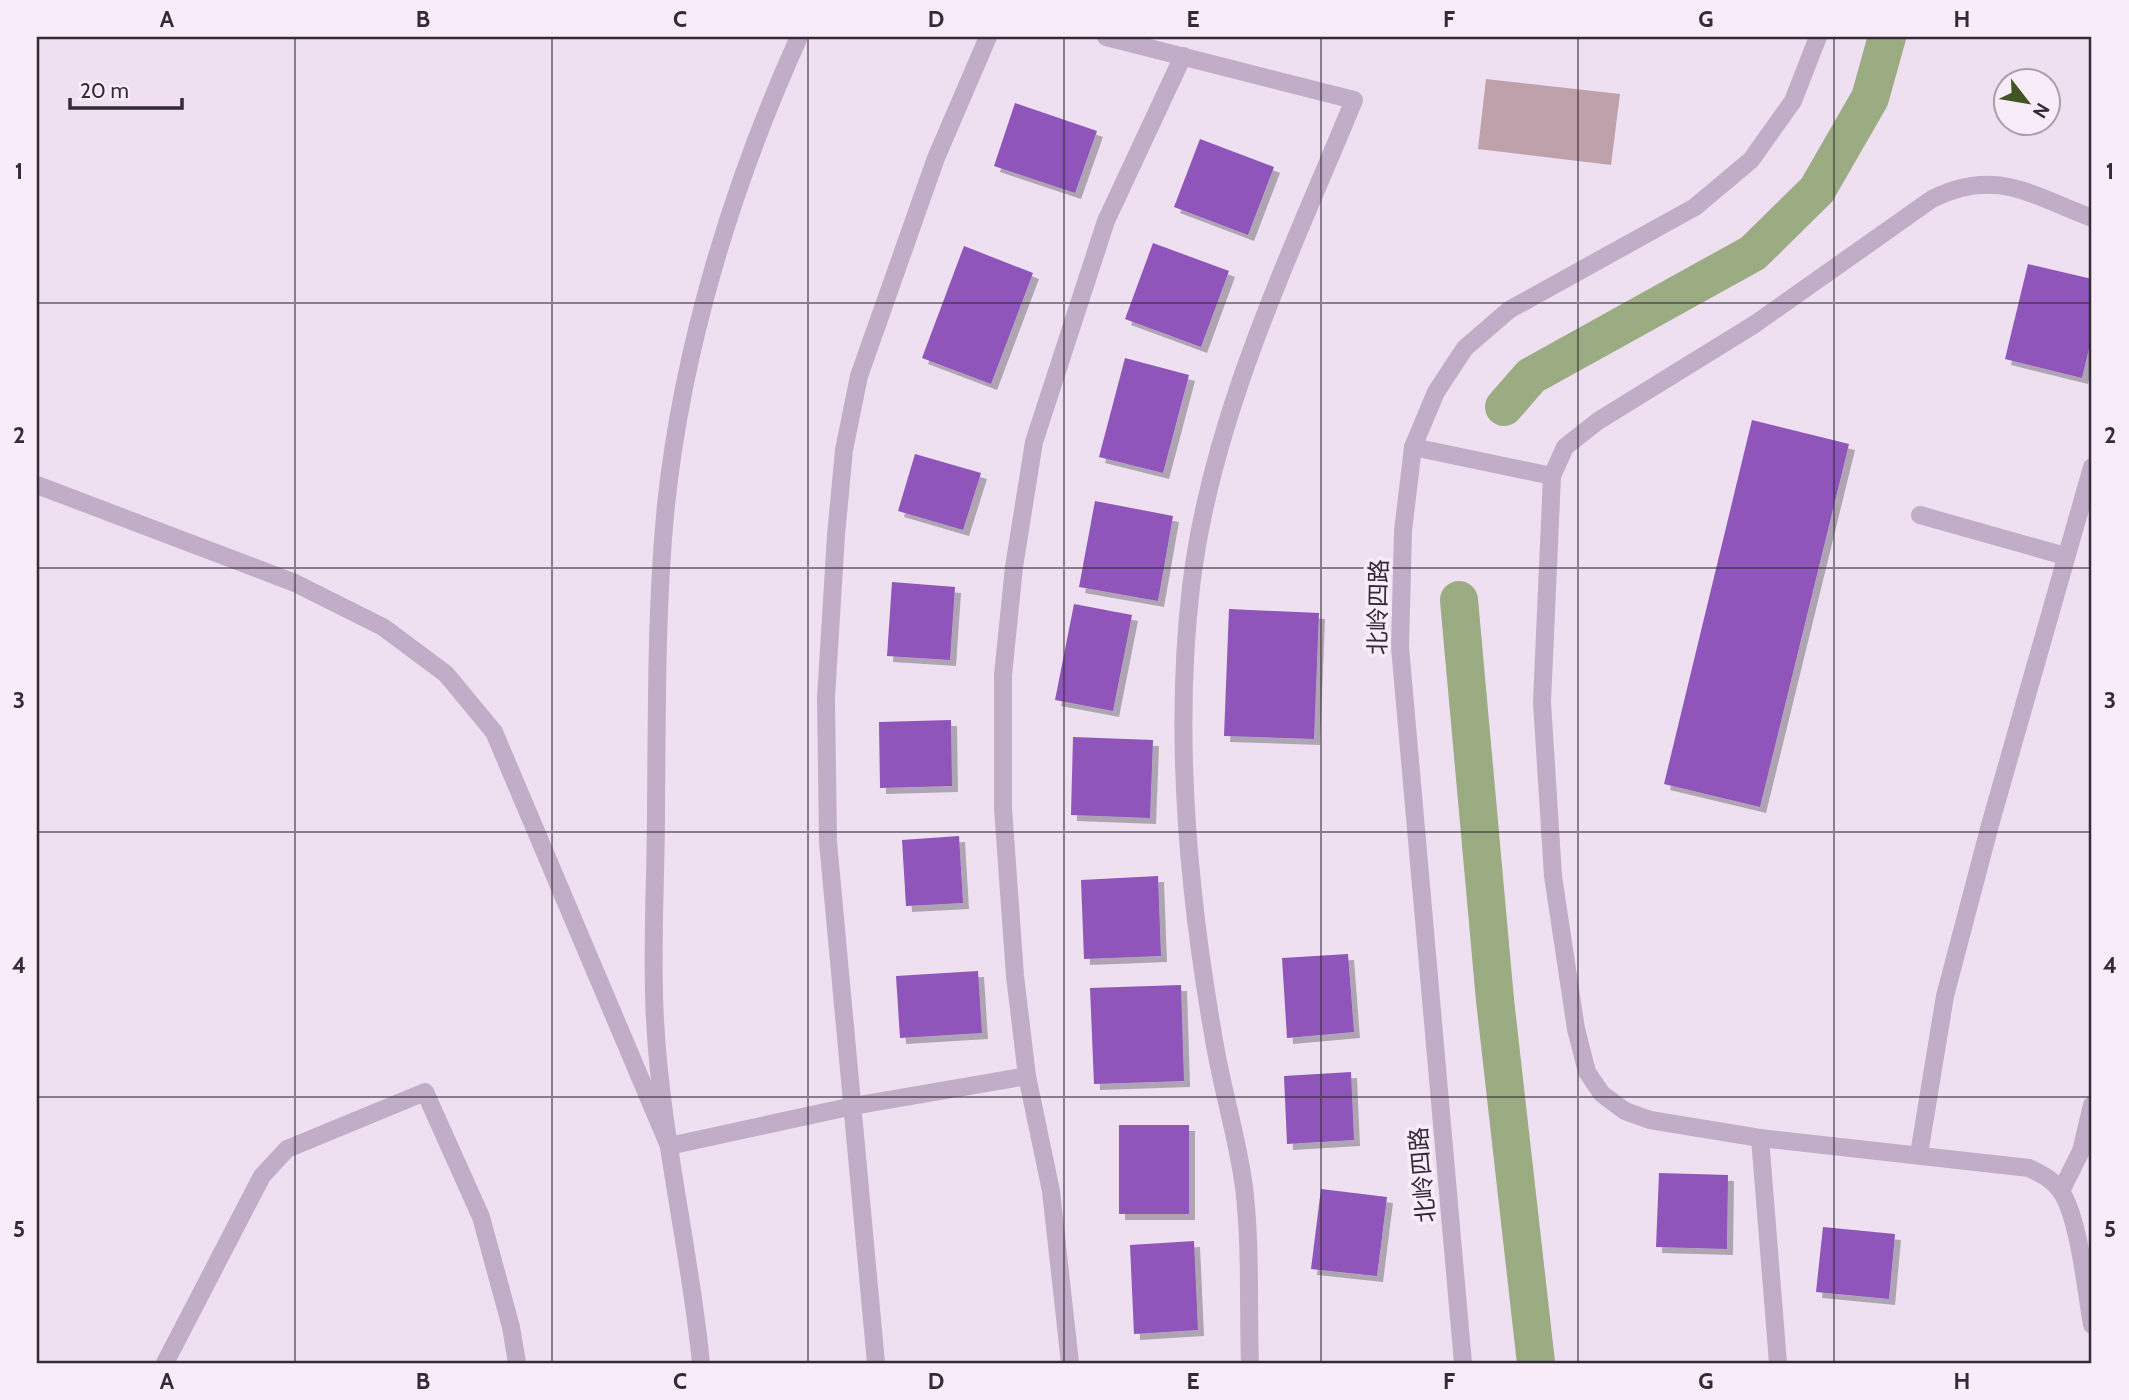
<svg xmlns="http://www.w3.org/2000/svg" width="2129" height="1400" font-family="Cabin,'Noto Sans SC',sans-serif">
<defs>
<filter id="shadow"><feDropShadow dx="6" dy="6" stdDeviation="0" flood-color="#0004"/></filter>
</defs>
<rect width="100%" height="100%" fill="#eee0f1"/>
<polygon fill="#bea1ab" points="1486,79 1620,94 1611,165 1478,149"/>
<g fill="none" stroke-linecap="round" stroke-linejoin="round">
<g stroke="#9bab82" stroke-width="38">
<polyline points="1504,407 1531,376 1753,253 1817,190 1870,98 1887,37"/>
<polyline points="1459,600 1495,1000 1536,1363"/>
</g>
</g>
<g fill="#8f55ba" filter="url(#shadow)">
<polygon points="1015,103 1097,131 1075,193 994,166"/>
<polygon points="1200,139 1274,167 1248,235 1174,207"/>
<polygon points="1153,243 1229,271 1201,347 1125,319"/>
<polygon points="964,246 1033,273 991,384 922,358"/>
<polygon points="2028,264 2092,279 2092,336 2082,378 2005,359"/>
<polygon points="1125,358 1189,375 1163,473 1099,457"/>
<polygon points="1752,420 1849,444 1760,807 1664,784"/>
<polygon points="915,454 981,473 963,530 898,511"/>
<polygon points="1095,501 1173,516 1158,601 1079,587"/>
<polygon points="892,582 955,587 950,660 887,656"/>
<polygon points="1074,604 1132,615 1113,711 1055,700"/>
<polygon points="1229,609 1319,613 1314,739 1224,736"/>
<polygon points="951,720 952,786 880,788 879,722"/>
<polygon points="1073,737 1153,740 1150,818 1071,815"/>
<polygon points="959,836 963,903 906,906 902,840"/>
<polygon points="1158,876 1161,956 1084,959 1081,880"/>
<polygon points="1348,954 1354,1032 1287,1038 1282,958"/>
<polygon points="978,971 982,1033 900,1038 896,976"/>
<polygon points="1181,985 1184,1081 1094,1084 1090,988"/>
<polygon points="1351,1072 1354,1140 1287,1144 1284,1076"/>
<rect x="1119" y="1125" width="70" height="89"/>
<polygon points="1659,1173 1728,1175 1727,1249 1656,1247"/>
<polygon points="1321,1189 1387,1197 1377,1276 1311,1269"/>
<polygon points="1823,1227 1895,1234 1889,1299 1816,1292"/>
<polygon points="1194,1241 1198,1330 1134,1334 1130,1245"/>
</g>
<g fill="none" stroke-linecap="round" stroke-linejoin="round">
<g stroke="#c2adc8" stroke-width="18">
<path d="M1106,37L1354,100C1290,256 1211,417 1191,587C1174,732 1188,891 1213,1034C1221,1086 1237,1135 1244,1187C1251,1245 1248,1305 1250,1363"/>
<path d="M2092,218C2031,195 1995,167 1932,199L1755,324L1598,421L1565,447L1552,476L1542,702L1553,876L1576,1029L1587,1072L1602,1094L1625,1111L1650,1120L1760,1138L2029,1168C2041,1174 2052,1179 2060,1190C2079,1216 2086,1291 2092,1325"/>
<polyline points="1413,447 1552,476"/>
<polyline points="37,485 295,583 383,627 446,674 494,732 669,1146 853,1106 1027,1076"/>
<polyline points="1920,515 2065,556"/>
<polyline points="1760,1138 1778,1363"/>
<polyline points="1919,1154 1945,996 1990,825 2092,467"/>
<polyline points="2061,1191 2081,1151 2092,1105"/>
<polyline points="165,1363 262,1176 287,1149 425,1092 481,1217 511,1327 517,1363"/>
<path d="M701,1363C690,1249 661,1136 655,1020C651,951 656,880 656,810C657,708 656,606 666,505C683,345 733,183 799,37"/>
<polyline points="876,1363 828,842 826,698 836,535 844,450 859,376 936,158 988,37"/>
<polyline points="1070,1363 1051,1191 1027,1076 1015,976 1003,808 1003,675 1014,567 1034,442 1106,221 1183,56"/>
<polyline points="1463,1363 1400,647 1403,531 1413,447 1436,392 1465,348 1509,310 1695,207 1751,160 1793,101 1818,37"/>
</g>
</g>
<path fill="none" stroke="#332b37" stroke-width="2" stroke-opacity="0.55" d="M295,37V1363M552,37V1363M808,37V1363M1064,37V1363M1321,37V1363M1578,37V1363M1834,37V1363M37,303H2092M37,568H2092M37,832H2092M37,1097H2092"/>
<g text-anchor="middle" dominant-baseline="central" stroke-width="7" stroke-linejoin="round" paint-order="stroke">
<g font-size="24" fill="#332b37" stroke="#f7ecf8">
<text transform="translate(1378 607) rotate(-89)">北岭四路</text>
<text transform="translate(1422 1175) rotate(-95)">北岭四路</text>
</g>
</g>
<rect width="2129" height="1400" fill="none" stroke="#f7ecf8" stroke-width="77"/>
<g transform="translate(2027 102) rotate(121)"><circle r="33" fill="#f7ecf8" stroke="#a99fab" stroke-width="2"/>
<path d="M0-5L12 26L0 18L-12 26Z" fill="#415424"/>
<text y="-10" font-size="19" font-weight="bold" text-anchor="middle" fill="#332b37">N</text>
</g>
<path d="M70 98v10h112v-10" fill="none" stroke="#332b37" stroke-width="3.5"/>
<text x="80" y="98" font-size="21" fill="#332b37" stroke="#f7ecf8" stroke-width="5" paint-order="stroke">20 m</text>
<rect x="38" y="38" width="2052" height="1324" fill="none" stroke="#332b37" stroke-width="2.5"/>
<g font-size="23" text-anchor="middle" font-weight="bold" fill="#332b37">
<text x="167" y="27">A</text>
<text x="423" y="27">B</text>
<text x="680" y="27">C</text>
<text x="936" y="27">D</text>
<text x="1193" y="27">E</text>
<text x="1449" y="27">F</text>
<text x="1706" y="27">G</text>
<text x="1962" y="27">H</text>
<text x="19" y="179">1</text>
<text x="2110" y="179">1</text>
<text x="19" y="443">2</text>
<text x="2110" y="443">2</text>
<text x="19" y="708">3</text>
<text x="2110" y="708">3</text>
<text x="19" y="973">4</text>
<text x="2110" y="973">4</text>
<text x="19" y="1237">5</text>
<text x="2110" y="1237">5</text>
<text x="167" y="1389">A</text>
<text x="423" y="1389">B</text>
<text x="680" y="1389">C</text>
<text x="936" y="1389">D</text>
<text x="1193" y="1389">E</text>
<text x="1449" y="1389">F</text>
<text x="1706" y="1389">G</text>
<text x="1962" y="1389">H</text>
</g>
</svg>
